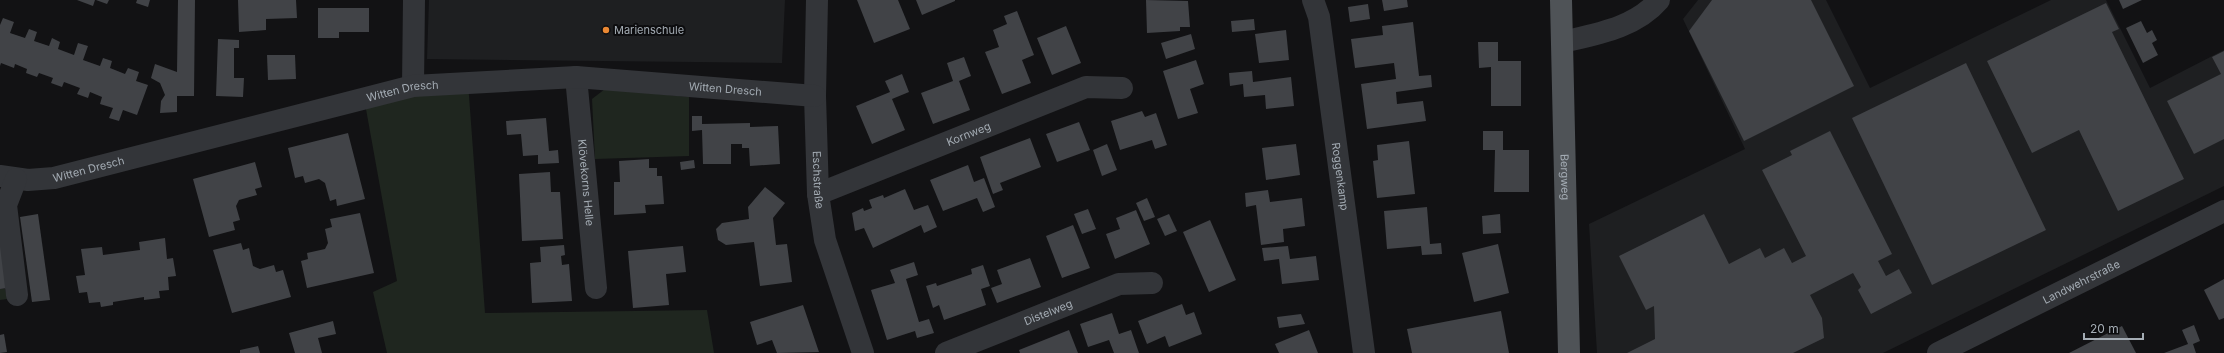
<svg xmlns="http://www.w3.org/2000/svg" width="2224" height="353" font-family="Inter,sans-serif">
<rect width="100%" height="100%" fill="#121214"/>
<g fill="#1e1f21">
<polygon points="429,0 785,0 782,63 427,59"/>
<polygon points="1698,0 1826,0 1870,88 2051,0 2106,0 2150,88 2224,50 2224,186 1883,353 1597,353 1589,224 1745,149 1683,19"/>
</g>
<g fill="#1f261f">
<polygon points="468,82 485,313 707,310 714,353 387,353 373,292 397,281 364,98"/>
<polygon points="605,89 689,97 689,156 595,159 592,99"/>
<polygon points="0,289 5,289 7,299 0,300"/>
</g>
<g fill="#414347">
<polygon points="77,0 95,0 93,6"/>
<polygon points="96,0 109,0 107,4"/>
<polygon points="137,0 150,0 148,7 136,3"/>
<polygon points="178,0 195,0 194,96 177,96 177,112 160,113 161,101 165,95 160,83 151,78 155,64 177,72"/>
<polygon points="238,0 296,0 297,18 266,19 266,30 239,32"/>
<polygon points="857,0 898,0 910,29 874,43"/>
<polygon points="916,0 955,0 955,1 922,15"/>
<polygon points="1146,0 1188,1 1190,27 1180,27 1180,31 1147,33"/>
<polygon points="1382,0 1407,0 1408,7 1384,11"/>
<polygon points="1712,0 1811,0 1854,86 1744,141 1689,31"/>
<polygon points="2119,0 2142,0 2123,9"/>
<polygon points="2106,3 2119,29 2112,32 2184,179 2118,211 2079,130 2032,153 1987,61"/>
<polygon points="1368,4 1370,19 1350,22 1348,7"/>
<polygon points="318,8 369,8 369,32 339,32 339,38 318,38"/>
<polygon points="1017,11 1034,55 1022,60 1031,83 1002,94 985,52 999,47 993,30 1007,24 1004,16"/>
<polygon points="3,18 14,22 10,33 25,38 29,29 37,32 34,41 49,46 52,38 60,42 58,49 74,55 78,43 88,46 83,60 100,66 103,58 112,61 110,68 125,74 128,68 139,72 136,81 148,85 137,115 123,110 119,121 109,118 113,108 100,104 102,97 90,92 88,98 77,94 80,88 64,82 62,87 51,83 53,78 39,73 37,77 26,73 27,69 15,64 14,68 1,63 0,66 0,25"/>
<polygon points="1254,19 1255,30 1232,32 1231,21"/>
<polygon points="2141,21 2147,33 2152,30 2157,40 2152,43 2158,55 2143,63 2126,28"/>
<polygon points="1413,22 1419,76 1431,75 1432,87 1396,92 1397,104 1423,101 1426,121 1367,129 1361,84 1396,79 1394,63 1355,68 1351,39 1383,35 1382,26"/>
<polygon points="1066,26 1081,63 1052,75 1037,38"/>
<polygon points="1286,30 1289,60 1259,63 1255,34"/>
<polygon points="1191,34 1195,49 1166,59 1161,43"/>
<polygon points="218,39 239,40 239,48 234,48 234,78 244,78 243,97 216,96"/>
<polygon points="1478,42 1498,42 1498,61 1521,61 1521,106 1491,106 1491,67 1479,68"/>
<polygon points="2224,51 2224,139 2194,154 2167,101 2221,74 2212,57"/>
<polygon points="267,55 295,55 296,79 268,80"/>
<polygon points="964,57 971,76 959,81 970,110 933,124 921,93 953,81 947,63"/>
<polygon points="1196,60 1204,84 1190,89 1198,113 1178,119 1163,71"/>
<polygon points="1966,63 2046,230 1932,285 1852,118"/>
<polygon points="1252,71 1253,82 1291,77 1294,106 1266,109 1265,95 1244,97 1243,84 1230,86 1229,73"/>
<polygon points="902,74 909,92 892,99 905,130 872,144 856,106 890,92 885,81"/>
<polygon points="1142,111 1145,117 1156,113 1167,145 1155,149 1152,140 1120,150 1111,121"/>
<polygon points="692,116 702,116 702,124 750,123 750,127 778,126 780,164 750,166 749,148 742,148 742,144 731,144 731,164 703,164 702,130 692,131"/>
<polygon points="546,118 549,151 558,150 559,163 538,164 538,155 523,156 521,134 507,135 506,121"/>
<polygon points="1079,122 1090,150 1057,162 1046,134"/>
<polygon points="1483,131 1503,131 1503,150 1529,150 1529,192 1494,192 1495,150 1483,150"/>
<polygon points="1830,131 1892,254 1878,261 1886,276 1899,269 1912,293 1871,314 1858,290 1861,287 1853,273 1810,295 1822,318 1824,338 1793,353 1627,353 1655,339 1654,306 1646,310 1619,256 1704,214 1729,264 1760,248 1765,258 1784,248 1792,263 1806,256 1762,170 1792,155 1790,151"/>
<polygon points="348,133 365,199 337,206 336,199 330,201 325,183 319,179 305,183 303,176 295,178 288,148"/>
<polygon points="1030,138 1041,167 1000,183 1003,190 993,194 980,157"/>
<polygon points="1409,141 1415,194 1377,198 1373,161 1378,160 1377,145"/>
<polygon points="1107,144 1117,170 1102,176 1093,150"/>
<polygon points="1296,144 1300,175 1266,180 1262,148"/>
<polygon points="649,159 649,168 657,168 657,176 662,176 664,204 645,205 646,213 614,215 614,182 620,182 619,161"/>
<polygon points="694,160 695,168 681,170 680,162"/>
<polygon points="255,162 262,187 255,189 257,195 239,200 236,206 240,220 233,222 235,230 209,237 193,179"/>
<polygon points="968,165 974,182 984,178 995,207 983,212 977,198 943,211 930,180"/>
<polygon points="550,172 551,192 560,192 563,239 522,241 519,174"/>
<polygon points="765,187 785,203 773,218 776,245 787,244 792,282 760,286 754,242 726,245 718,240 716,229 722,223 749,219 748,207"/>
<polygon points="905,189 914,210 928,205 937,227 924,233 921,225 873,248 864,228 855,231 852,213 863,208 864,211 872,208 869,200 883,195 884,198"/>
<polygon points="1268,190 1270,202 1302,198 1305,226 1283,229 1284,242 1261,245 1256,205 1246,207 1245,193"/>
<polygon points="1147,198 1155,217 1144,221 1136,203"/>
<polygon points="1427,207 1430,244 1441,243 1442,254 1422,255 1421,246 1387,249 1384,211"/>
<polygon points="1088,209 1096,229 1082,234 1074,214"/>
<polygon points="1136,210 1150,244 1115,259 1106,234 1120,229 1116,218"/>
<polygon points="360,213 374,273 307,288 301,261 308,259 307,253 325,249 328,243 325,229 332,227 330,219"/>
<polygon points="38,214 50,300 32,302 20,217"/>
<polygon points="1169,214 1177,231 1165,236 1157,219"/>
<polygon points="1500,214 1501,233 1483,234 1482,216"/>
<polygon points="1210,220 1236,280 1209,292 1183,232"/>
<polygon points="1073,225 1090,268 1062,278 1046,236"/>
<polygon points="0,233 8,288 0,289"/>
<polygon points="165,238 167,259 173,258 176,276 168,277 169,290 159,291 160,298 144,300 144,297 113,302 113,305 101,307 100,302 89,303 87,292 79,293 76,276 85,275 81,249 102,247 103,255 140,250 139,242"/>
<polygon points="241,243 243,250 249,248 253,266 260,269 274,265 276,272 283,270 291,297 232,313 213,250"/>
<polygon points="1498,244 1509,293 1474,302 1462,253"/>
<polygon points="564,245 565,255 561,256 562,265 569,264 572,301 532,303 530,263 541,262 540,247"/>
<polygon points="683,246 686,272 666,274 669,305 633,308 628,251"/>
<polygon points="1288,246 1290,259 1316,256 1319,280 1282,284 1279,259 1264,261 1262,248"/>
<polygon points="1030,258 1041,287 997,303 991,288 1002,284 997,270"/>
<polygon points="914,262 918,275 906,279 919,322 929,319 934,333 917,338 915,331 887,340 871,290 895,283 890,270"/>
<polygon points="983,265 990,286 981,289 986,305 944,320 939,305 933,308 926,286 936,283 937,286 972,274 971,269"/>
<polygon points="2224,279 2224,318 2219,320 2204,290"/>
<polygon points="1182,304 1186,315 1194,312 1202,334 1169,347 1165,336 1147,344 1138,321"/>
<polygon points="803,305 819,352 777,353 772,340 757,345 750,322"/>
<polygon points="1501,311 1509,353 1412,353 1407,329"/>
<polygon points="1112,313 1119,334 1131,330 1139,353 1114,353 1109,340 1088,347 1080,324"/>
<polygon points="1301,314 1305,324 1279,328 1277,317"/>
<polygon points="333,321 336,334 318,338 322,353 295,353 289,333"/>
<polygon points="2194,325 2200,341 2193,344 2196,353 2164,353 2188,344 2182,330"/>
<polygon points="2122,326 2136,353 2069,353"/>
<polygon points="1069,330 1078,353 1020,353 1019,350"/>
<polygon points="1309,330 1318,353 1279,353 1275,344"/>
<polygon points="4,334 7,352 0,353 0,335"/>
<polygon points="258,346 260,353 240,353 240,350"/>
</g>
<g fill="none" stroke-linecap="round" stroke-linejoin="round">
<g stroke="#333539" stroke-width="22">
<path id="s1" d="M817,0L815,96L818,194L825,240L863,353"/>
<path id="s2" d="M1313,0L1319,17L1364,353"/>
<path d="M1562,42C1596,34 1635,28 1659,0"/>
<path id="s3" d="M576,77L596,288"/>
<polyline points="413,86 414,0"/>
<path id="s4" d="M0,176L28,180L54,178L413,86L576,77L815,96"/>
<polyline points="16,179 6,205 17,295"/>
<path id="s5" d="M818,194L1086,87L1122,88"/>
<path id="s6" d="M946,353L1119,284L1152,283"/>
<path id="s7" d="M1938,353L2224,211"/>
</g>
<path stroke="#4f5357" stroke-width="22" id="s8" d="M1561,0L1569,353"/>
</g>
<circle fill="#eb8833" stroke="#0d0d0f" stroke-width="1.5" cx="606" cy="30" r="4"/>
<g text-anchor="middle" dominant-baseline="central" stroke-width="4" stroke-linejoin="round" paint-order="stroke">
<g font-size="11" fill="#a4acb4" stroke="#0d0d0f" text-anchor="start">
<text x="614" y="30">Marienschule</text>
</g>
<g font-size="11" fill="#a4acb4" stroke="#0d0d0f">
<text stroke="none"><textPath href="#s4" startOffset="738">Witten Dresch</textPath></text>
<text stroke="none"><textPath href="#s4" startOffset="414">Witten Dresch</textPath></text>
<text stroke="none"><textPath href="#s5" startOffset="162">Kornweg</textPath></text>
<text stroke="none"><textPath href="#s4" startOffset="90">Witten Dresch</textPath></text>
<text stroke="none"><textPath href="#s2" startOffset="179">Roggenkamp</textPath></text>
<text stroke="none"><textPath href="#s8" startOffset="177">Bergweg</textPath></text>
<text stroke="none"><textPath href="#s1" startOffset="180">Eschstraße</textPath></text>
<text stroke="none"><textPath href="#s3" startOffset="106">Klövekorns Helle</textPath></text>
<text stroke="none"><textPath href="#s7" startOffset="160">Landwehrstraße</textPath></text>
<text stroke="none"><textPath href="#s6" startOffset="110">Distelweg</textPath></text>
</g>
</g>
<path d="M2084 333v6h59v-6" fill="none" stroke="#a4acb4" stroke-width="2"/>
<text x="2090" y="333" font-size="12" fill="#a4acb4" stroke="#0d0d0f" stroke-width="3" paint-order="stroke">20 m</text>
</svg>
